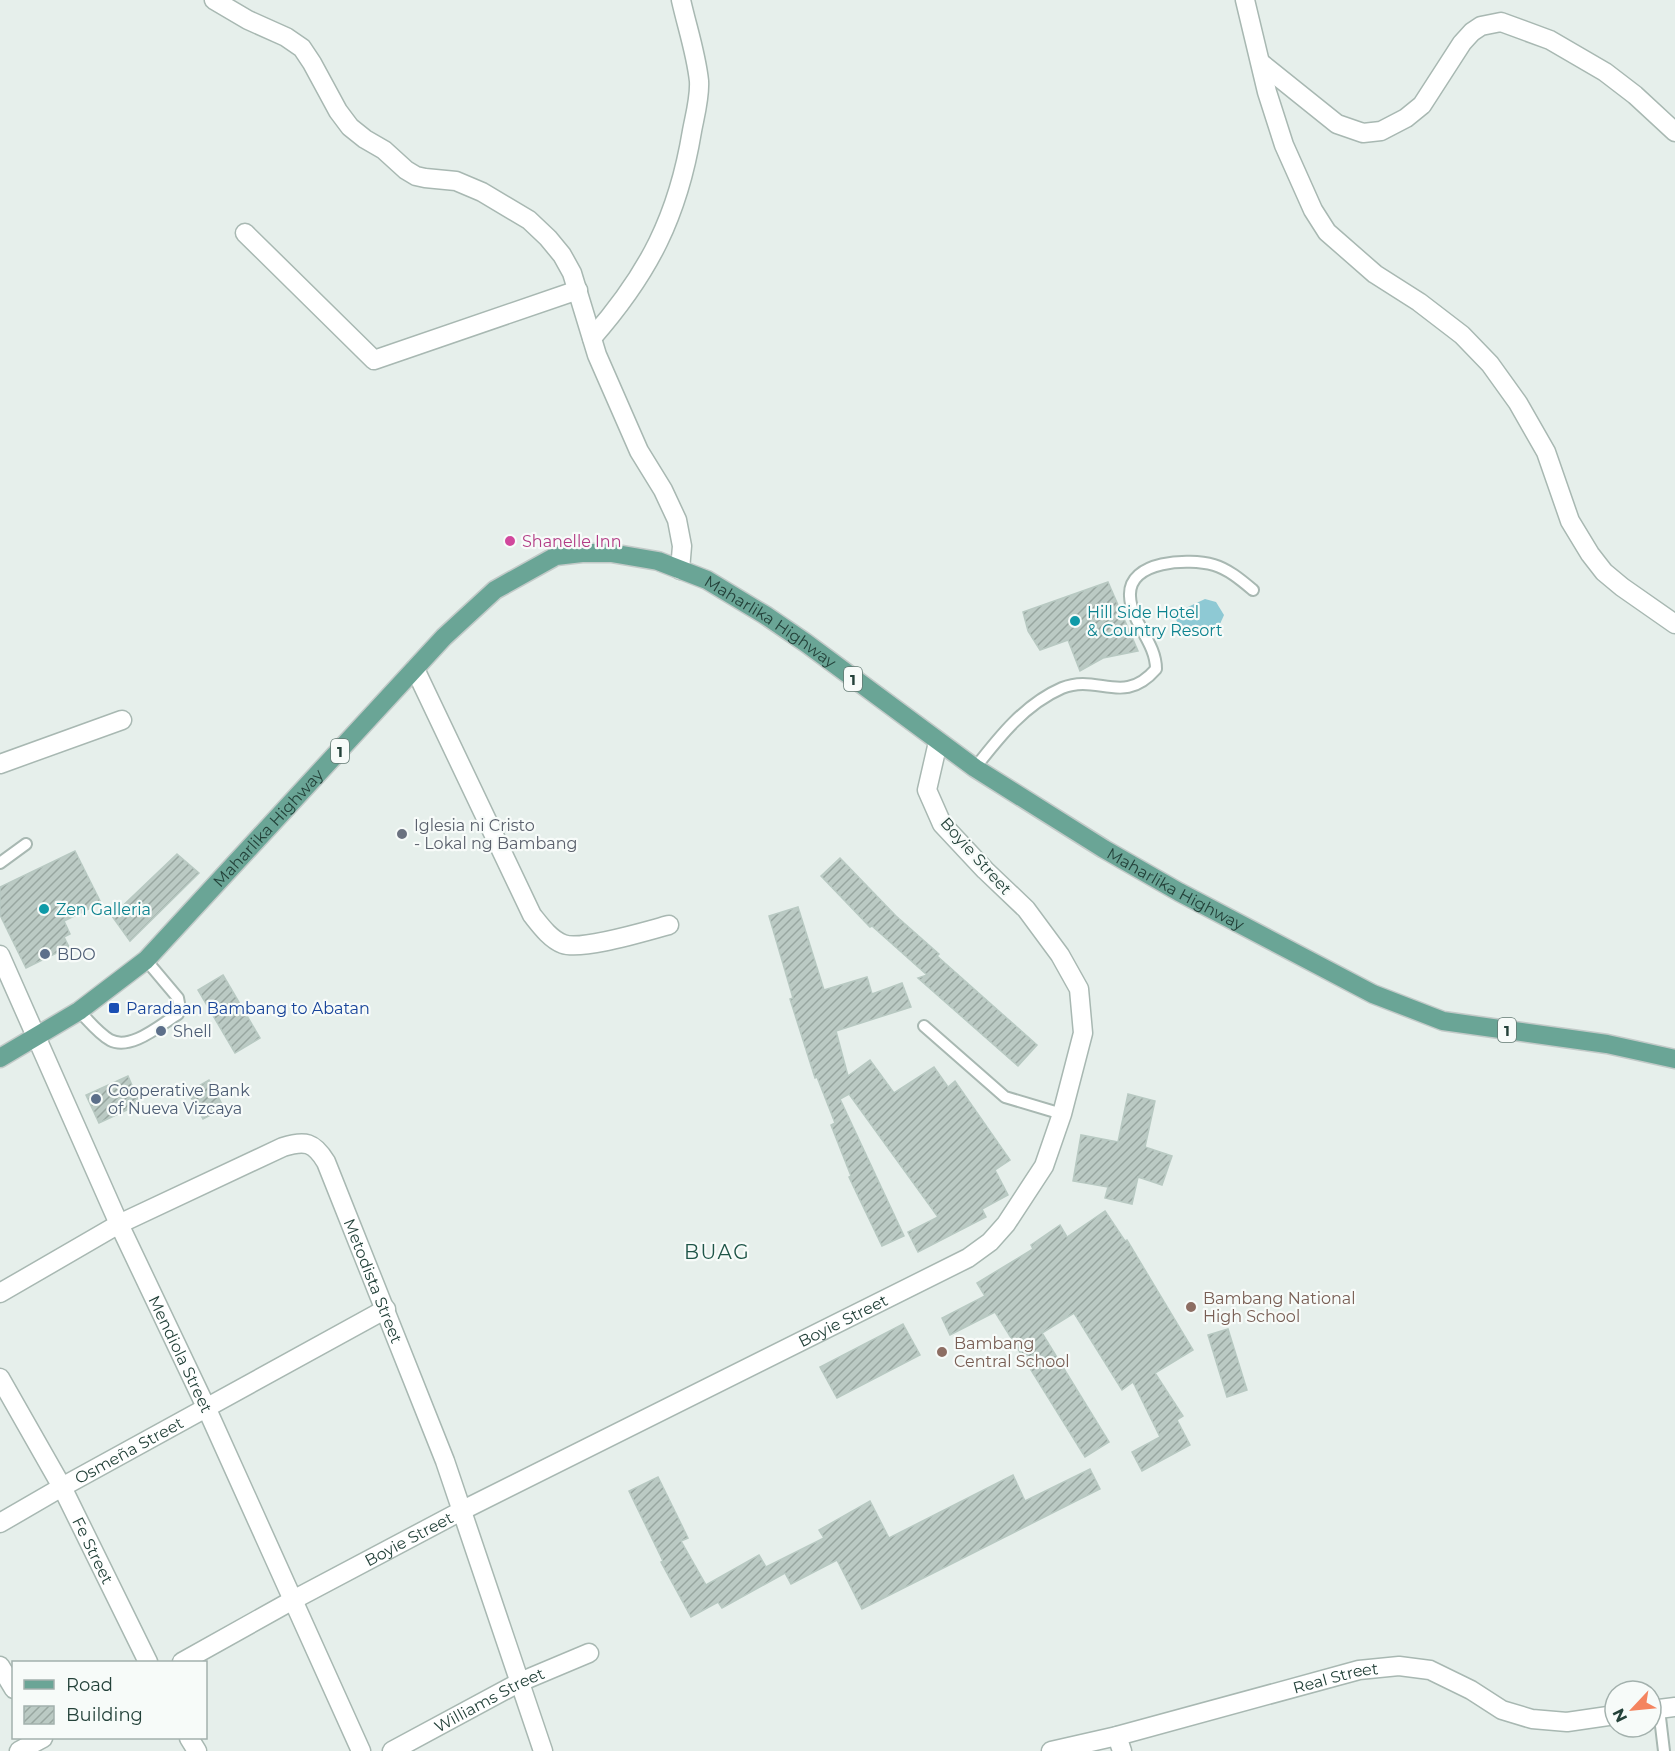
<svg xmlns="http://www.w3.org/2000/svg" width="1675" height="1751" font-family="Montserrat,sans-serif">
<defs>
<pattern id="building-hatch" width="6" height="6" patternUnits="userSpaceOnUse" patternTransform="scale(1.5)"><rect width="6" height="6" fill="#bbcac4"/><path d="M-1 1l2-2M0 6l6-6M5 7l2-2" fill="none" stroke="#98a6a0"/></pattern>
</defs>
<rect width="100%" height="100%" fill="#e6efeb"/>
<polygon fill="#8ec9d4" points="1205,599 1216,602 1224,615 1220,624 1186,638 1173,614"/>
<g fill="url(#building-hatch)" stroke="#b8c9c2" stroke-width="1.5">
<polygon points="1108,582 1138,651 1103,658 1080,671 1068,640 1040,650 1028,631 1023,612"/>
<polygon points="75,851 101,903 64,921 70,934 64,937 69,947 26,968 0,915 0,887"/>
<polygon points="177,854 199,873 130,941 112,916"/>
<polygon points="840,858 896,916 939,954 937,956 1037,1045 1018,1066 918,978 927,975 872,926 870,927 821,876"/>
<polygon points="798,907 824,990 867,977 872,994 902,983 911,1007 836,1031 848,1076 870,1060 894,1093 934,1067 948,1087 955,1081 1010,1160 995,1170 1008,1195 982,1209 986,1217 918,1252 908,1232 938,1217 849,1094 840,1099 904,1236 882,1246 849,1177 851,1176 831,1125 835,1123 817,1077 815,1078 790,999 793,998 769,916"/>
<polygon points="223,975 260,1038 235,1053 198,990"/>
<polygon points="128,1076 140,1104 99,1123 86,1095"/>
<polygon points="209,1080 224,1108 203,1119 188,1092"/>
<polygon points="1128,1094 1155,1101 1145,1147 1172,1156 1162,1185 1138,1177 1132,1204 1105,1198 1108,1187 1073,1181 1081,1135 1118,1142"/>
<polygon points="1105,1211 1125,1241 1127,1240 1193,1350 1155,1373 1183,1416 1177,1420 1190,1445 1142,1471 1132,1452 1160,1437 1133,1382 1122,1390 1074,1313 1042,1333 1109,1442 1085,1457 995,1312 950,1335 942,1318 985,1296 977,1283 1033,1249 1031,1245 1060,1225 1067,1237"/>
<polygon points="903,1324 920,1355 837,1398 820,1367"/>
<polygon points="1228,1329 1247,1390 1227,1397 1208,1335"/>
<polygon points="1090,1469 1100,1489 862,1609 837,1560 791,1584 785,1573 722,1608 718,1602 691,1617 661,1562 663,1561 629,1491 658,1477 688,1538 681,1541 706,1585 759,1555 766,1567 824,1538 819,1530 870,1501 889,1538 1013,1475 1025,1501"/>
</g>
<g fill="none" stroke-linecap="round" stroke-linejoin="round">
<g stroke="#a8b8b2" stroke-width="14">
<g id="service">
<path d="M975,768C999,737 1025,704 1062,688C1098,673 1123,707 1156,669C1156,642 1131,623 1130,596C1128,560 1189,558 1214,565C1228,569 1241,580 1253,590"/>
<polyline points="0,863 26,844"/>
<path d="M79,1011C88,1020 98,1033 110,1040C131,1051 160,1025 178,1014L180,1009L178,998L146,960"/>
<polyline points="924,1026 1005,1097 1062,1114"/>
<polyline points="1659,1709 1664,1751"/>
</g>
</g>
<g stroke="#a8b8b2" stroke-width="21">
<g id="minor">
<polyline points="214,0 248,20 286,37 302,48 312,63 338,111 350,127 365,139 384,150 406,170 416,176 425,178 456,181 482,192 529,220 548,238 562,255 572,273 597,355 639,451 663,490 677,520 682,546 680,570"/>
<polyline points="1245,0 1267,92 1284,145 1313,210 1327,232 1375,274 1419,302 1462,335 1490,364 1518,403 1546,452 1570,521 1590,554 1604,572 1622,587 1675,624"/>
<polyline points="1261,63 1337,124 1363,133 1381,131 1406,118 1422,105 1462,43 1472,32 1481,26 1501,22 1550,40 1605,72 1635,95 1675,132"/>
<polyline points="245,233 374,360 578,290"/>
<path d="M592,338C649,273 678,216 692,131C695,115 700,97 699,81C696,53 687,27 681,0"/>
<path d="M415,669L532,915C540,925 550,939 563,944C582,951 646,931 669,925"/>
<polyline points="0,764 122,720"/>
<path id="s1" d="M0,1293L119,1224L283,1147C305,1140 314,1142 326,1162L445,1461L543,1751"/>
<path id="s2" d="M0,1378L62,1487L148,1662"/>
<path id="s3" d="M0,1523L62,1487L386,1309"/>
<polyline points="1117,1736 1122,1751"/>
<polyline points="189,1738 197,1751"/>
<path id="s4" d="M392,1751L520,1682L589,1653"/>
</g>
</g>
<g stroke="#a8b8b2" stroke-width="21">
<g id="tertiary">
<path id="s5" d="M0,955L119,1224L206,1407L361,1751"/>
<path id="s6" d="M182,1662L293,1600L463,1510L968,1258L990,1242L1006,1224L1044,1166L1062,1114L1083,1033L1079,989L1060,955L1026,909L985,870L942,824L927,790L938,742"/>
<polyline points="0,1666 14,1689"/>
<polyline points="1651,1710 1675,1707"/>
<polyline points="19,1751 43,1738"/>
<path id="s7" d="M1051,1751L1117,1736L1359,1670L1399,1666L1430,1670L1471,1690L1502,1710L1532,1719L1567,1722L1615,1715"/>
</g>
</g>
<g stroke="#c2cac8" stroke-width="21">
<g id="primary">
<path id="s8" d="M0,1058L79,1011L146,960L444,637L495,590L556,556L582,553H611L658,561L707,580L765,615L806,643L975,768L1104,849L1179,892L1373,994L1443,1021L1607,1044L1675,1059"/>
</g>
</g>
<use href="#service" stroke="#fff" stroke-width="10"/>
<use href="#minor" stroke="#fff" stroke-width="18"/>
<use href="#tertiary" stroke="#fff" stroke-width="18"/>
<use href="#primary" stroke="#6aa596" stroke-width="18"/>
</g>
<circle fill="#d1479c" stroke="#f7fbf9" stroke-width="2" cx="510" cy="541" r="6"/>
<g fill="#0f9aa8" stroke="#f7fbf9" stroke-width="2">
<circle cx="1075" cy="621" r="6"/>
<circle cx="44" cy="909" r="6"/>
</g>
<circle fill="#6b7280" stroke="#f7fbf9" stroke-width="2" cx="402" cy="834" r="6"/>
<g fill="#5c6f8a" stroke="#f7fbf9" stroke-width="2">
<circle cx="45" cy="954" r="6"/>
<circle cx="161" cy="1031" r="6"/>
<circle cx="96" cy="1099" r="6"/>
</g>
<rect fill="#1a4fb4" stroke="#f7fbf9" stroke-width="2" x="108" y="1002" width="12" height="12" rx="3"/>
<g fill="#8d6e63" stroke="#f7fbf9" stroke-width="2">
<circle cx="1191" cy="1307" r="6"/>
<circle cx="942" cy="1352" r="6"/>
</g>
<g text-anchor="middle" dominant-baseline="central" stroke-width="4.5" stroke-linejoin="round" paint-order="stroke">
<g fill="#f7fbf9" stroke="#637a73" stroke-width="1.5">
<rect x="844" y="667" width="18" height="24" rx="4.5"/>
<rect x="331" y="739" width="18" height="24" rx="4.5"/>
<rect x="1498" y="1018" width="18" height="24" rx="4.5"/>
</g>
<g font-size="15" font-weight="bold" fill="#24423a">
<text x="853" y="679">1</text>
<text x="340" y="751">1</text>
<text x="1507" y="1030">1</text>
</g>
<g font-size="16" fill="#b23c85" stroke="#f7fbf9" text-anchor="start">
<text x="522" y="541">Shanelle Inn</text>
</g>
<g font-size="16" fill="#0d838f" stroke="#f7fbf9" text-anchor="start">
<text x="1087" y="612">Hill Side Hotel<tspan x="1087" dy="18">&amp; Country Resort</tspan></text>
<text x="56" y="909">Zen Galleria</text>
</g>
<g font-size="16" fill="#24423a" stroke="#f7fbf9">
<text stroke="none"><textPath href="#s8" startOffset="986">Maharlika Highway</textPath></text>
<text stroke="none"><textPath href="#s8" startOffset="356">Maharlika Highway</textPath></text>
<text transform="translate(976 856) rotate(48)">Boyie Street</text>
<text stroke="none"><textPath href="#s8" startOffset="1472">Maharlika Highway</textPath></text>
<text stroke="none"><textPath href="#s1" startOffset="498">Metodista Street</textPath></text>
<text stroke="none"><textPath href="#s6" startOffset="744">Boyie Street</textPath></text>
<text stroke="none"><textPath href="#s5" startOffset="438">Mendiola Street</textPath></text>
<text stroke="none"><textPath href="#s3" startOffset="148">Osmeña Street</textPath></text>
<text stroke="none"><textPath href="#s6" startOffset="258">Boyie Street</textPath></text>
<text stroke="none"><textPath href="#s2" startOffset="196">Fe Street</textPath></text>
<text stroke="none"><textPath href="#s7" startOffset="294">Real Street</textPath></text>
<text stroke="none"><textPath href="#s4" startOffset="110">Williams Street</textPath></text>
</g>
<g font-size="16" fill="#5b616d" stroke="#f7fbf9" text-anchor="start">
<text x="414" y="825">Iglesia ni Cristo<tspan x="414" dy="18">- Lokal ng Bambang</tspan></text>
</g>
<g font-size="16" fill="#4e5e75" stroke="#f7fbf9" text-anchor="start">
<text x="57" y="954">BDO</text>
<text x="173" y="1031">Shell</text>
<text x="108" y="1090">Cooperative Bank<tspan x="108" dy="18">of Nueva Vizcaya</tspan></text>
</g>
<g font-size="16" fill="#164399" stroke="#f7fbf9" text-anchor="start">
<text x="126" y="1008">Paradaan Bambang to Abatan</text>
</g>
<g font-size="16" fill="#785e54" stroke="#f7fbf9" text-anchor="start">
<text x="1203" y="1298">Bambang National<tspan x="1203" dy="18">High School</tspan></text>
<text x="954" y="1343">Bambang<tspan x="954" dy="18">Central School</tspan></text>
</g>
<g font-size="20" letter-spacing="1.5" fill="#1f5548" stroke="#f7fbf9">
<text x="717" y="1252">BUAG</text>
</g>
</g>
<rect x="12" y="1661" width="195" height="78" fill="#f7fbf9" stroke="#a3b1ad" stroke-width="1.5"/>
<rect x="24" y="1680" width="30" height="9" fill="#6aa596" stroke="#a3b1ad" stroke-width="1.5"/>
<text x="66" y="1691" font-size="18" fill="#24423a">Road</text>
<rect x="24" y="1706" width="30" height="18" fill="url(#building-hatch)" stroke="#a3b1ad" stroke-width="1.5"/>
<text x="66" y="1721" font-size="18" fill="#24423a">Building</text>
<g transform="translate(1633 1709) rotate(244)"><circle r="28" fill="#f7fbf9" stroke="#a3b1ad" stroke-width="1.5"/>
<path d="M0-4.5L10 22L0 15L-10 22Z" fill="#f4845f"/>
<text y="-9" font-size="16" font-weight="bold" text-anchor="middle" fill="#24423a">N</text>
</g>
</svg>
